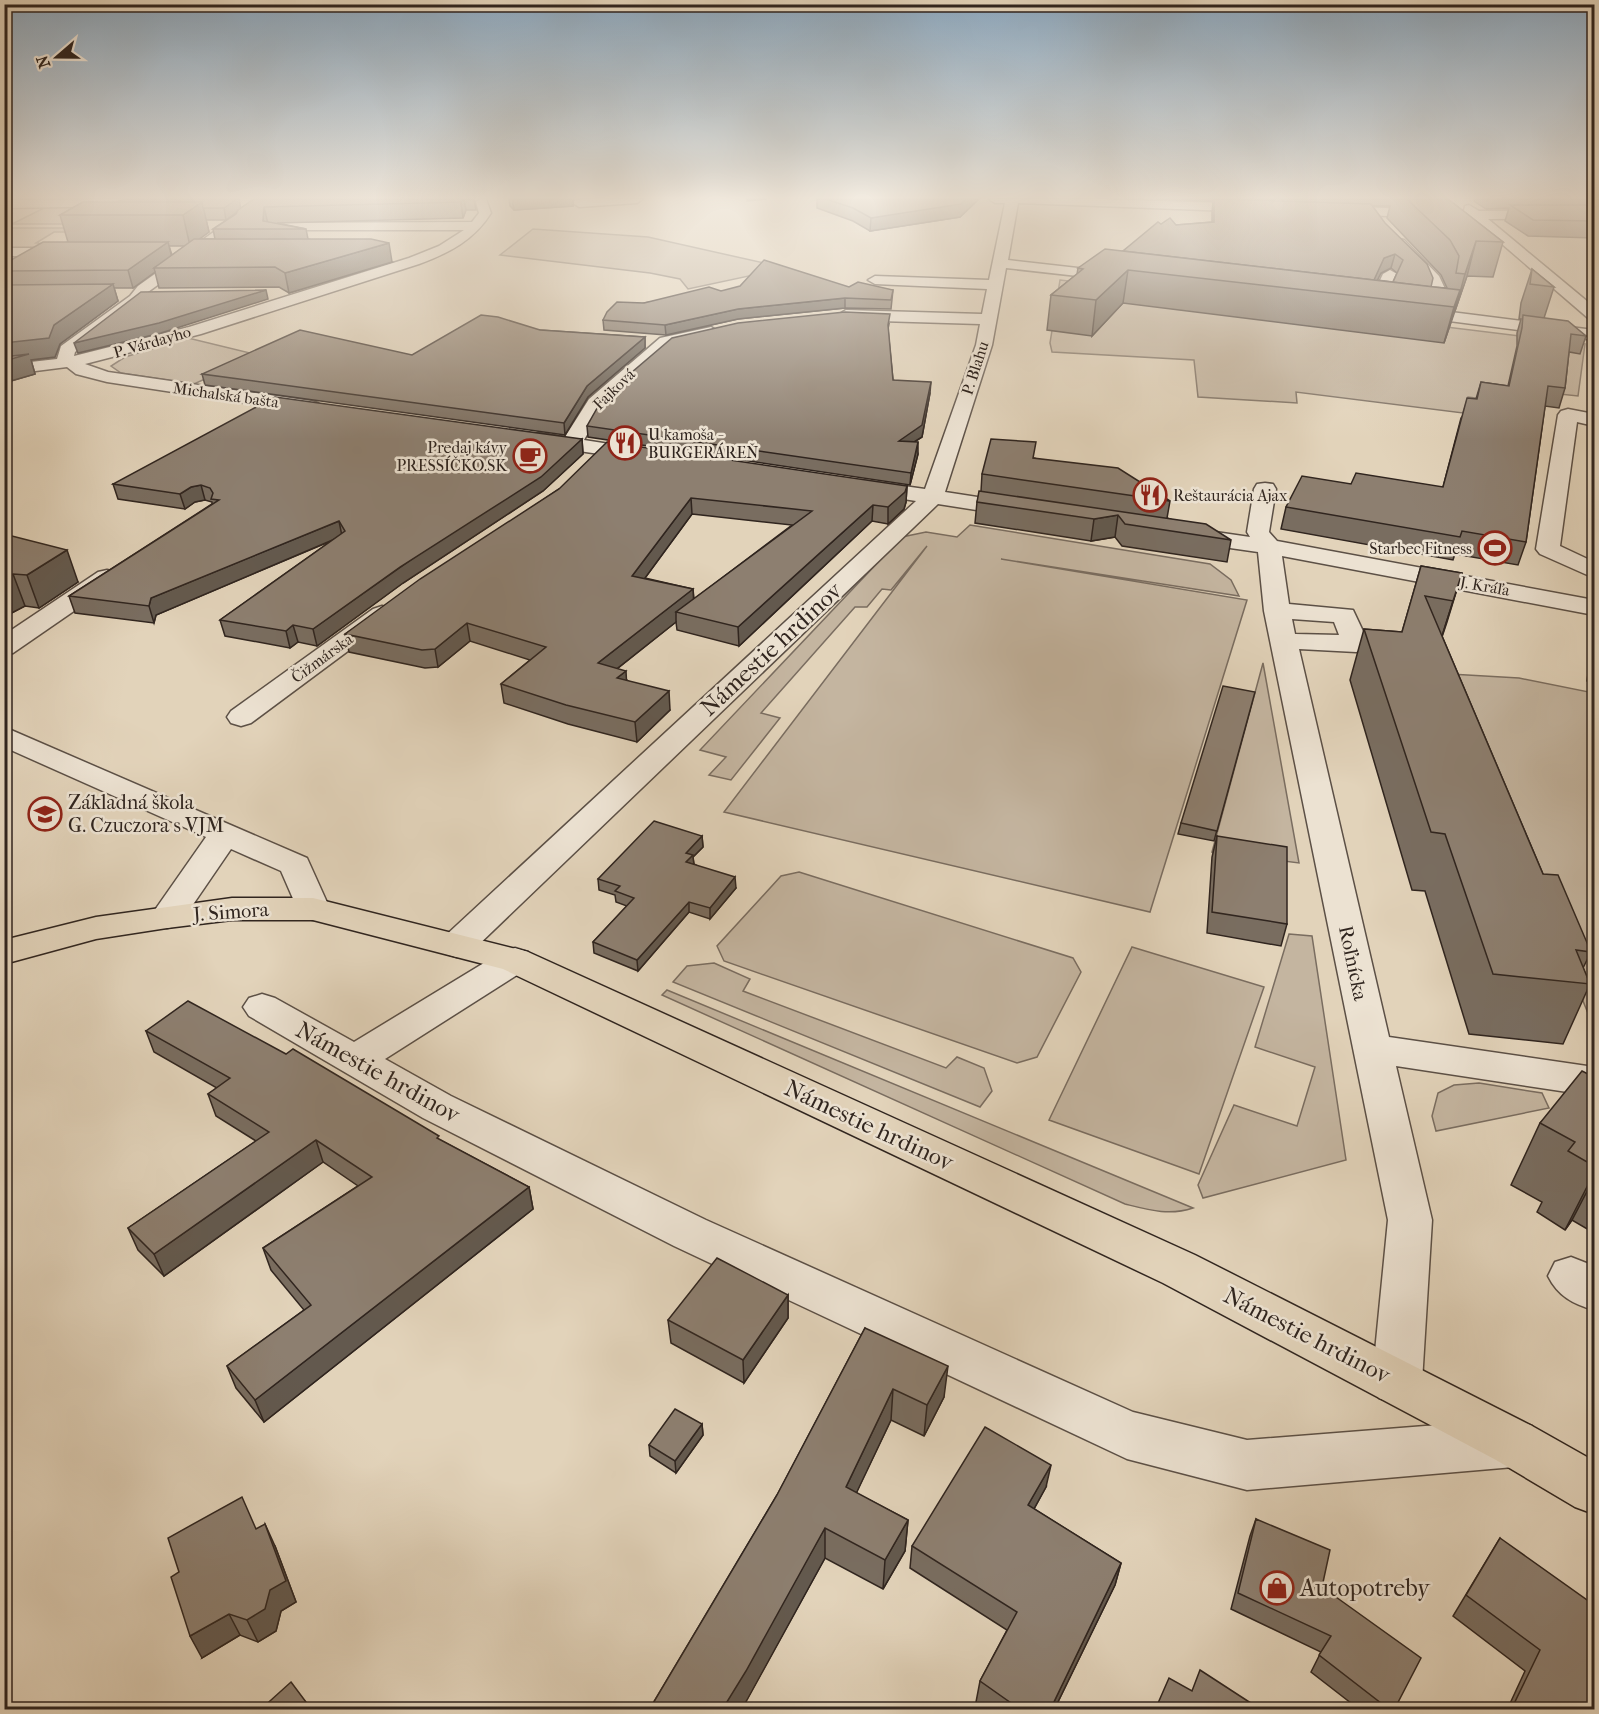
<svg xmlns="http://www.w3.org/2000/svg" width="1599" height="1714" font-family="'IM FELL French Canon',serif">
<rect width="100%" height="100%" fill="#e2d3ba"/>
<filter id="stains"><feTurbulence type="fractalNoise" baseFrequency=".00333" numOctaves="4"/><feColorMatrix values="0 0 0 0 .2 0 0 0 0 .09 0 0 0 0 .02 0 0 0 .5 -.17"/></filter>
<radialGradient id="worn" r=".72"><stop offset=".6" stop-color="#630" stop-opacity="0"/><stop offset="1" stop-color="#630" stop-opacity=".3"/></radialGradient>
<g fill="#c4b5a0" stroke="#7a6d60" stroke-width="1.5">
<polygon points="117,205 86,224 12,224 48,206"/>
<polygon points="4,228 74,228 66,232 54,232 36,243 48,244 40,249 5,249"/>
<polygon points="533,229 648,237 786,268 688,289 680,279 650,273 500,255"/>
<polygon points="1060,280 1585,344 1578,396 1511,389 1509,402 1468,397 1463,413 1296,392 1297,403 1198,397 1194,360 1052,352 1050,343"/>
<polygon points="188,338 258,355 194,384 121,373 111,366 125,357"/>
<polygon points="970,525 1210,564 1231,580 1239,596 1001,559 1247,600 1150,912 724,812 927,546 891,590 882,589 867,607 855,607 761,713 780,718 731,780 709,775 726,757 700,750 902,537 926,532 957,537"/>
<polygon points="1263,663 1299,863 1212,852"/>
<polygon points="1450,674 1519,678 1594,693 1594,1028"/>
<polygon points="799,872 1073,958 1081,972 1037,1057 1017,1063 724,961 717,946 781,876"/>
<polygon points="1289,934 1312,936 1346,1160 1203,1198 1198,1185 1234,1105 1297,1126 1315,1067 1255,1047"/>
<polygon points="1132,947 1264,987 1199,1174 1049,1120"/>
<polygon points="714,963 750,979 743,991 946,1068 957,1057 984,1068 992,1091 980,1107 673,982 687,966"/>
<path d="M667,990L1193,1208C1169,1216 1149,1210 1125,1204L662,995Z"/>
<polygon points="1479,1083 1542,1093 1549,1108 1436,1131 1432,1116 1438,1093 1454,1085"/>
</g>
<g fill="none" stroke-linecap="round" stroke-linejoin="round">
<g stroke="#5c5046" stroke-width="3">
<g id="minor">
<polygon points="126,199 130,200 132,203 130,206 4,208 4,200"/>
<path d="M260,199H274L243,223L472,222L479,213L476,202L480,199H486L491,213C474,240 449,253 419,264L201,334L85,364L108,372L311,401L318,403L320,407L318,411L311,413L107,382L76,374L67,367L4,375V365L57,359L61,346L130,296L138,286ZM240,225L241,229L246,230H464L439,246L409,258L189,327L74,356L75,352L140,302L148,292Z"/>
<polygon points="586,199 643,199 637,203 579,207 573,203 575,200"/>
<polygon points="989,199 1098,199 1257,204 1263,208 1257,212 1018,203 1008,260 1122,273 1129,277 1122,281 1006,268 992,345 945,492 1029,505 1032,510 1029,515 1021,517 938,504 470,953 457,957 444,953 439,945 444,937 916,501 853,491 850,486 853,481 861,480 925,489 976,345 980,324 846,320 838,315 846,310 982,314 987,289 875,284 868,280 875,276 989,280 1005,203 995,203"/>
<polygon points="1469,205 1479,211 1594,210 1594,218 1488,219 1594,307 1594,320 1588,318 1473,219 1332,214 1326,210 1332,206 1464,211 1465,206"/>
<path d="M1399,239L1404,240L1439,276L1447,293L1443,311L1594,330V340L1403,315L1401,312L1403,309L1427,310C1436,273 1411,268 1392,243Z"/>
<polygon points="4,248 69,248 76,252 69,256 4,256"/>
<polygon points="1390,270 1397,274 1383,308 1381,311 1369,311 1367,308 1383,274"/>
<polygon points="711,327 719,332 717,335 672,346 603,406 584,440 654,451 657,455 654,459 647,461 538,445 531,443 528,439 531,435 538,433 565,437 589,399 660,338"/>
<polygon points="1568,409 1594,414 1594,426 1577,422 1560,546 1594,562 1594,578 1540,554 1536,549 1558,415 1561,411"/>
<path d="M1265,483L1273,484L1276,489L1269,532L1277,541L1594,600V615L1282,556L1289,604L1353,610L1369,644L1365,650L1356,652L1299,649L1389,1037L1594,1067V1096L1396,1066L1432,1220L1422,1382L1415,1398L1397,1404L1379,1398L1372,1382L1388,1220L1264,611L1258,552L1188,542L1180,540L1177,535L1180,530L1188,528L1250,537L1247,532L1254,489L1257,484ZM1292,619L1334,622L1339,635L1295,634Z"/>
<polygon points="107,570 116,572 119,577 116,582 13,653 4,655 4,635 98,572"/>
<polygon points="382,606 391,609 395,614 391,619 251,723 241,726 231,723 227,717 231,711 373,609"/>
<polygon points="4,727 307,858 330,909 325,917 313,920 301,917 281,871 231,849 179,925 167,928 155,925 150,917 206,837 4,747"/>
<polygon points="515,948 528,952 533,960 528,968 385,1059 451,1096 706,1220 1133,1412 1247,1440 1514,1419 1532,1426 1540,1443 1532,1460 1514,1467 1247,1490 1127,1459 674,1246 423,1118 249,1016 243,1007 249,998 262,994 275,998 354,1042 502,952"/>
<path d="M1571,1257L1594,1266V1310C1573,1304 1558,1296 1548,1276L1555,1262Z"/>
</g>
</g>
<g stroke="#30251f" stroke-width="3">
<polygon id="major" points="232,898 313,898 528,952 1195,1255 1532,1426 1594,1461 1594,1514 1575,1507 1496,1460 1163,1283 503,969 313,920 232,920 167,928 96,939 4,964 4,940 96,917"/>
</g>
<use href="#minor" fill="#ece2d2" fill-rule="evenodd"/>
<use href="#major" fill="#e2d3ba" fill-rule="evenodd"/>
</g>
<g fill="#796d60" stroke="#30251f" stroke-width="1.5" fill-rule="evenodd">
<path d="M254,199H474L476,210H466L463,218L277,223L306,229L308,239L392,262L289,293L279,287L159,288L155,272L133,288H114L118,301L60,344L55,357L31,360L35,374L4,383V264L68,242L60,215L83,202L241,208ZM238,212L236,214L213,229L215,239H199L209,232L206,220H226ZM169,246H185L172,255Z"/>
<polygon points="509,199 573,199 573,206 514,210 510,206"/>
<polygon points="817,199 979,199 960,217 870,231 853,221 817,208"/>
<path d="M1156,199H1448L1503,242L1493,277L1467,276L1444,343L1123,303L1092,336L1047,330L1051,295L1077,274L1078,268L1123,251L1161,224L1176,225L1212,222V212L1213,201ZM1372,206H1390L1387,218L1441,275L1447,288L1431,287ZM1391,268L1397,273L1393,282L1377,280L1381,273Z"/>
<polygon points="1474,199 1594,199 1594,238 1528,236 1505,221 1509,208 1486,209 1474,201"/>
<polygon points="1532,269 1554,287 1544,318 1586,336 1580,354 1569,352 1565,388 1559,408 1545,406 1526,542 1518,565 1455,554 1453,560 1281,529 1286,507 1351,484 1443,487 1461,418 1476,399 1481,382 1508,386 1517,346 1517,333 1521,319 1519,319 1521,303"/>
<polygon points="849,287 893,290 891,309 845,308 738,319 666,335 604,330 603,320 644,303 721,291"/>
<polygon points="889,324 888,329 893,380 930,393 922,437 914,442 918,454 910,485 588,437 587,426"/>
<polygon points="540,330 645,337 645,348 588,397 565,435 205,385 202,374 412,355"/>
<polygon points="582,439 583,454 543,491 403,583 317,646 298,642 290,648 225,636 220,620 331,541 156,615 154,623 75,613 69,596 212,504 212,502 205,500 195,502 185,509 118,499 113,484"/>
<polygon points="1034,458 1170,501 1167,518 1231,540 1227,562 1122,546 1115,537 1091,541 975,523 977,502 981,491 982,474"/>
<path d="M907,486L906,502L904,509L888,524L872,521L739,646L677,630L676,622L617,669L627,680L670,710L637,742L568,724L504,703L501,684L530,660L470,641L438,667L425,668L349,652L345,634L559,489ZM692,514L792,525L694,599L693,589L645,578Z"/>
<polygon points="4,534 78,582 39,608 25,606 4,617"/>
<polygon points="1421,566 1462,573 1442,636 1543,874 1591,952 1583,968 1590,984 1563,1044 1469,1034 1425,891 1412,890 1350,680 1364,629 1402,632"/>
<polygon points="1594,641 1594,683 1587,681 1591,650"/>
<polygon points="1252,702 1214,841 1178,834 1181,823"/>
<polygon points="702,836 703,847 693,857 694,864 736,888 710,919 689,912 638,971 594,953 593,942 627,906 616,902 615,895 599,890 598,879"/>
<polygon points="1217,836 1287,924 1281,946 1207,933 1212,857"/>
<polygon points="146,1031 440,1140 529,1187 533,1209 264,1422 236,1388 227,1366 304,1310 271,1270 263,1248 358,1186 323,1162 164,1276 138,1250 128,1228 256,1141 216,1116 208,1094 217,1088 154,1052"/>
<polygon points="1594,1077 1594,1233 1572,1220 1565,1230 1537,1212 1542,1202 1511,1185 1540,1123"/>
<polygon points="788,1295 788,1318 744,1383 671,1343 668,1320"/>
<polygon points="865,1328 944,1397 924,1436 891,1420 856,1493 908,1520 905,1551 883,1589 825,1558 741,1710 649,1710 777,1495"/>
<polygon points="702,1424 703,1435 676,1473 650,1456 649,1445"/>
<polygon points="1046,1487 1034,1509 1121,1563 1115,1585 1054,1710 987,1710 976,1702 980,1681 1007,1630 910,1568 912,1546"/>
<polygon points="1256,1519 1322,1587 1394,1710 1360,1710 1311,1672 1321,1652 1231,1609 1250,1536"/>
<polygon points="257,1529 275,1546 296,1602 281,1611 276,1631 258,1642 240,1635 202,1658"/>
<polygon points="1500,1538 1594,1710 1507,1710 1525,1671 1453,1616"/>
</g>
<g fill="#63594e" stroke="#30251f" stroke-width="1.5">
<polygon points="237,199 239,199 241,209 226,220 224,208"/>
<polygon points="462,199 464,199 466,210 463,218 461,202"/>
<polygon points="512,199 573,199 573,206 514,210"/>
<polygon points="747,199 767,199 747,201"/>
<polygon points="966,199 979,199 960,217 870,231 871,218"/>
<polygon points="202,202 209,232 190,246 183,215"/>
<polygon points="264,207 268,224 263,221"/>
<polygon points="1476,241 1467,276 1455,311 1465,274"/>
<polygon points="168,242 172,258 154,268 155,272 133,288 128,270"/>
<polygon points="389,243 392,262 289,293 285,273"/>
<polygon points="1395,254 1391,268 1381,273 1369,297 1371,285 1384,258"/>
<polygon points="1128,270 1123,303 1092,336 1096,300"/>
<polygon points="113,284 118,301 60,344 55,357 31,360 35,374 4,383 4,343 54,325"/>
<polygon points="266,290 268,299 161,333 78,353 74,343"/>
<polygon points="1460,290 1450,325 1444,343 1454,307"/>
<polygon points="845,298 845,308 738,319 666,335 665,325 738,309"/>
<polygon points="645,337 645,348 588,397 565,435 564,423 587,386"/>
<polygon points="931,382 930,393 922,437 898,452 899,441"/>
<polygon points="582,439 583,454 543,491 403,583 317,646 313,629"/>
<polygon points="918,442 918,454 910,485 911,473"/>
<polygon points="201,485 205,500 195,502 185,509 180,494 191,487"/>
<polygon points="907,486 906,502 904,509 888,524 888,507"/>
<polygon points="691,498 692,514 634,593 632,576"/>
<polygon points="873,505 872,521 739,646 738,627"/>
<polygon points="1118,515 1115,537 1091,541 1094,519"/>
<polygon points="339,521 342,536 156,615 154,623 149,606 151,598"/>
<polygon points="67,550 78,582 39,608 27,575"/>
<polygon points="1462,573 1447,622 1437,652 1453,601"/>
<polygon points="13,574 25,606 4,617 4,578"/>
<polygon points="693,589 694,607 676,612 676,622 600,682 598,663"/>
<polygon points="467,623 470,641 438,667 435,649"/>
<polygon points="293,625 298,642 290,648 286,631"/>
<polygon points="626,671 627,690 617,678"/>
<polygon points="669,691 670,710 637,742 635,722"/>
<polygon points="702,836 703,847 693,857 694,865 686,862 686,853"/>
<polygon points="735,877 736,888 710,919 710,908"/>
<polygon points="689,902 689,912 638,971 637,960"/>
<polygon points="316,1140 323,1162 164,1276 154,1254"/>
<polygon points="1594,1173 1594,1178 1572,1220 1565,1230"/>
<polygon points="529,1187 533,1209 264,1422 255,1400"/>
<polygon points="788,1295 788,1318 744,1383 743,1360"/>
<polygon points="948,1366 944,1397 924,1436 927,1405"/>
<polygon points="893,1389 891,1420 845,1517 846,1487"/>
<polygon points="702,1424 703,1435 676,1473 675,1461"/>
<polygon points="1051,1465 1046,1487 1024,1527 1028,1505"/>
<polygon points="908,1520 905,1551 883,1589 885,1560"/>
<polygon points="265,1524 275,1546 296,1602 281,1611 276,1631 258,1642 247,1620"/>
<polygon points="825,1528 825,1558 747,1700 741,1710 722,1710"/>
<polygon points="1121,1563 1115,1585 1054,1710 1050,1710"/>
<polygon points="229,1614 240,1635 202,1658 190,1636"/>
</g>
<g fill="#8d7f70" stroke="#30251f" stroke-width="1.5">
<polygon points="124,199 237,199 224,208 203,208 202,202 117,202"/>
<polygon points="254,199 462,199 461,202 264,207 263,221 306,229 213,229 236,214 238,210"/>
<polygon points="826,199 966,199 961,204 871,218 853,208"/>
<polygon points="1214,199 1371,204 1385,223 1427,264 1433,278 1431,287 1393,282 1403,260 1395,254 1384,258 1374,280 1123,251 1158,222 1161,224 1170,218 1176,225 1214,222"/>
<polygon points="1407,199 1448,199 1503,242 1476,241 1465,274 1456,273 1459,256 1450,240"/>
<polygon points="83,202 202,202 183,215 60,215"/>
<polygon points="1510,205 1594,205 1594,221 1533,220"/>
<polygon points="194,239 371,239 389,243 285,273 275,267 154,268"/>
<polygon points="43,242 168,242 128,270 4,271 4,264"/>
<polygon points="1105,249 1460,290 1454,307 1128,270 1096,300 1051,295 1083,269 1078,268"/>
<polygon points="764,260 849,287 858,282 893,290 891,300 845,298 738,309 665,325 603,320 607,312 617,302 644,303 709,287 721,291 740,286"/>
<polygon points="1532,269 1554,287 1530,284"/>
<polygon points="113,284 54,325 49,338 4,343 4,285"/>
<polygon points="266,290 159,323 74,343 141,292"/>
<polygon points="845,312 890,314 888,325 893,380 931,382 922,425 899,441 918,442 911,473 587,426 604,396 672,338 738,323"/>
<polygon points="481,315 498,317 540,330 645,337 587,386 564,423 202,374 300,330 412,355"/>
<polygon points="1523,315 1568,321 1586,336 1571,334 1565,388 1548,386 1526,542 1462,531 1460,537 1286,507 1302,476 1351,484 1356,473 1443,487 1467,398 1477,399 1481,382 1509,386 1522,328"/>
<polygon points="29,354 4,361 4,357"/>
<polygon points="275,397 582,439 541,477 400,567 313,629 293,625 286,631 220,620 345,531 339,521 151,598 149,606 69,596 219,500 211,499 213,493 210,488 201,485 191,487 180,494 113,484"/>
<polygon points="991,439 1036,442 1033,458 1118,468 1170,501 982,474"/>
<polygon points="607,442 907,486 905,492 888,507 873,505 738,627 676,612 812,511 691,498 632,576 693,589 598,663 626,671 617,678 669,691 635,722 566,705 501,684 546,647 467,623 435,649 422,650 345,634 420,579 559,489"/>
<polygon points="979,491 1206,524 1231,540 1125,524 1118,515 1094,519 977,502"/>
<polygon points="4,534 67,550 27,575 13,574 4,578"/>
<polygon points="1421,566 1462,573 1453,601 1425,596 1543,874 1558,875 1591,952 1576,950 1590,984 1493,974 1445,834 1431,832 1364,629 1402,632"/>
<polygon points="1223,686 1255,692 1217,831 1181,823"/>
<polygon points="654,821 702,836 686,853 693,855 686,862 735,877 710,908 689,902 637,960 593,942 634,898 615,891 620,886 598,879"/>
<polygon points="1217,836 1287,847 1287,924 1212,912"/>
<polygon points="188,1001 286,1054 293,1049 439,1136 437,1138 529,1187 255,1400 227,1366 311,1305 263,1248 372,1177 316,1140 154,1254 128,1228 269,1132 208,1094 230,1078 146,1031"/>
<polygon points="1582,1071 1594,1077 1594,1166 1568,1151 1575,1142 1540,1123"/>
<polygon points="717,1258 788,1295 743,1360 668,1320"/>
<polygon points="865,1328 948,1366 927,1405 893,1389 846,1487 908,1520 885,1560 825,1528 746,1671 722,1710 649,1710 777,1495"/>
<polygon points="675,1409 702,1424 675,1461 649,1445"/>
<polygon points="985,1427 1051,1465 1028,1505 1121,1563 1050,1710 1021,1710 980,1681 1017,1612 912,1546"/>
<polygon points="242,1497 256,1529 265,1524 286,1581 270,1590 265,1609 247,1620 229,1614 190,1636 171,1577 179,1572 168,1538"/>
<polygon points="1256,1519 1330,1550 1322,1587 1421,1658 1394,1710 1390,1710 1319,1655 1331,1636 1238,1593"/>
<polygon points="1500,1538 1594,1605 1594,1710 1511,1710 1540,1650 1466,1595"/>
<polygon points="1200,1670 1260,1709 1260,1710 1155,1710 1169,1678 1192,1691"/>
<polygon points="291,1682 312,1710 260,1710"/>
</g>
<linearGradient id="sky" x2="0" y2="1"><stop stop-color="#8da9c0"/><stop offset="0.45" stop-color="#f2ebe0"/><stop offset="1" stop-color="#f2ebe0" stop-opacity="0"/></linearGradient>
<rect width="1599" height="439" fill="url(#sky)"/>
<defs>
<g id="restaurant-ring" transform="scale(1.725)"><circle r="9.5" fill="#ece2d2" stroke="#8f2418" stroke-width="1.5"/><path d="M-5-6h1v4h1v-4h1v4h1v-4h1v5L-1.5 .5V6h-2V.5L-5-1ZM5-6V6H3V1.5H1.5Q1.5-4 5-6Z" fill="#8f2418"/></g>
<g id="cafe-ring" transform="scale(1.725)"><circle r="9.5" fill="#ece2d2" stroke="#8f2418" stroke-width="1.5"/><path d="M-5.5-4.5H6V0H3Q3 3.5 0 3.5H-2.5Q-5.5 3.5-5.5 0ZM3-3.2v2h1.7v-2ZM-6 4.5H4V6H-6Z" fill="#8f2418"/></g>
<g id="stadium-ring" transform="scale(1.725)"><circle r="9.5" fill="#ece2d2" stroke="#8f2418" stroke-width="1.5"/><path d="M0-5a6.5 5 0 1 0 0 10a6.5 5 0 1 0 0-10ZM-3.5-1.8h7v3.6h-7Z" fill="#8f2418"/></g>
<g id="school-ring" transform="scale(1.725)"><circle r="9.5" fill="#ece2d2" stroke="#8f2418" stroke-width="1.5"/><path d="M0-5L7-2L0 1L-7-2ZM-4 1L0 2.5L4 1V4Q0 6-4 4Z" fill="#8f2418"/></g>
<g id="shop-ring" transform="scale(1.725)"><circle r="9.5" fill="#ece2d2" stroke="#8f2418" stroke-width="1.5"/><path d="M-5-2.5h2.3a2.7 3.5 0 0 1 5.4 0H5L5.5 6h-11ZM-1.5-2.5h3a1.5 2.3 0 0 0-3 0Z" fill="#8f2418"/></g>
</defs>
<g fill-rule="evenodd">
<use href="#restaurant-ring" x="625" y="443"/>
<use href="#cafe-ring" x="530" y="456"/>
<use href="#restaurant-ring" x="1150" y="495"/>
<use href="#stadium-ring" x="1495" y="548"/>
<use href="#school-ring" x="45" y="814"/>
<use href="#shop-ring" x="1277" y="1588"/>
</g>
<g text-anchor="middle" dominant-baseline="central" stroke-width="5" stroke-linejoin="round" paint-order="stroke">
<g font-size="16" fill="#30251f" stroke="#ece2d2">
<text transform="translate(152 342) rotate(-16)">P. Várdayho</text>
<text transform="translate(975 368) rotate(-72)">P. Blahu</text>
<text transform="translate(614 389) rotate(-44)">Fajková</text>
<text transform="translate(226 395) rotate(8)">Michalská bašta</text>
<text transform="translate(1485 586) rotate(10)">J. Kráľa</text>
<text transform="translate(322 658) rotate(-36)">Čižmárska</text>
</g>
<g font-size="16" fill="#30251f" stroke="#ece2d2" text-anchor="start">
<text x="648" y="434">U kamoša -<tspan x="648" dy="18">BURGERÁREŇ</tspan></text>
<text x="507" y="447" text-anchor="end">Predaj kávy<tspan x="507" dy="18">PRESSÍČKO.SK</tspan></text>
<text x="1173" y="495">Reštaurácia Ajax</text>
<text x="1472" y="548" text-anchor="end">Starbec Fitness</text>
</g>
<g font-size="20" fill="#30251f" stroke="#ece2d2" text-anchor="start">
<text x="68" y="802">Základná škola<tspan x="68" dy="23">G. Czuczora s VJM</tspan></text>
</g>
<g font-size="20" fill="#30251f" stroke="#ece2d2">
<text transform="translate(231 912) rotate(-4)">J. Simora</text>
<text transform="translate(1353 963) rotate(78)">Roľnícka</text>
</g>
<g font-size="24" fill="#30251f" stroke="#ece2d2">
<text transform="translate(771 649) rotate(-43)">Námestie hrdinov</text>
<text transform="translate(378 1072) rotate(29)">Námestie hrdinov</text>
<text transform="translate(869 1125) rotate(25)">Námestie hrdinov</text>
<text transform="translate(1307 1335) rotate(27)">Námestie hrdinov</text>
</g>
<g font-size="24" fill="#30251f" stroke="#ece2d2" text-anchor="start">
<text x="1300" y="1588">Autopotreby</text>
</g>
</g>
<rect width="1599" height="1714" fill="none" stroke="#e2d3ba" stroke-width="24"/>
<rect x="6" y="6" width="1587" height="1702" fill="none" stroke="#30251f" stroke-width="3"/>
<rect x="12" y="12" width="1575" height="1690" fill="none" stroke="#30251f" stroke-width="1.5"/>
<g transform="translate(57 57) rotate(250)" stroke="#ece2d2" stroke-width="4.5" paint-order="stroke">
<path d="M0-4.5L10 22L0 15L-10 22Z" fill="#30251f"/>
<text y="-9" font-size="16" font-weight="bold" text-anchor="middle" fill="#30251f">N</text>
</g>
<rect width="100%" height="100%" filter="url(#stains)"/>
<rect width="100%" height="100%" fill="url(#worn)"/>
</svg>
